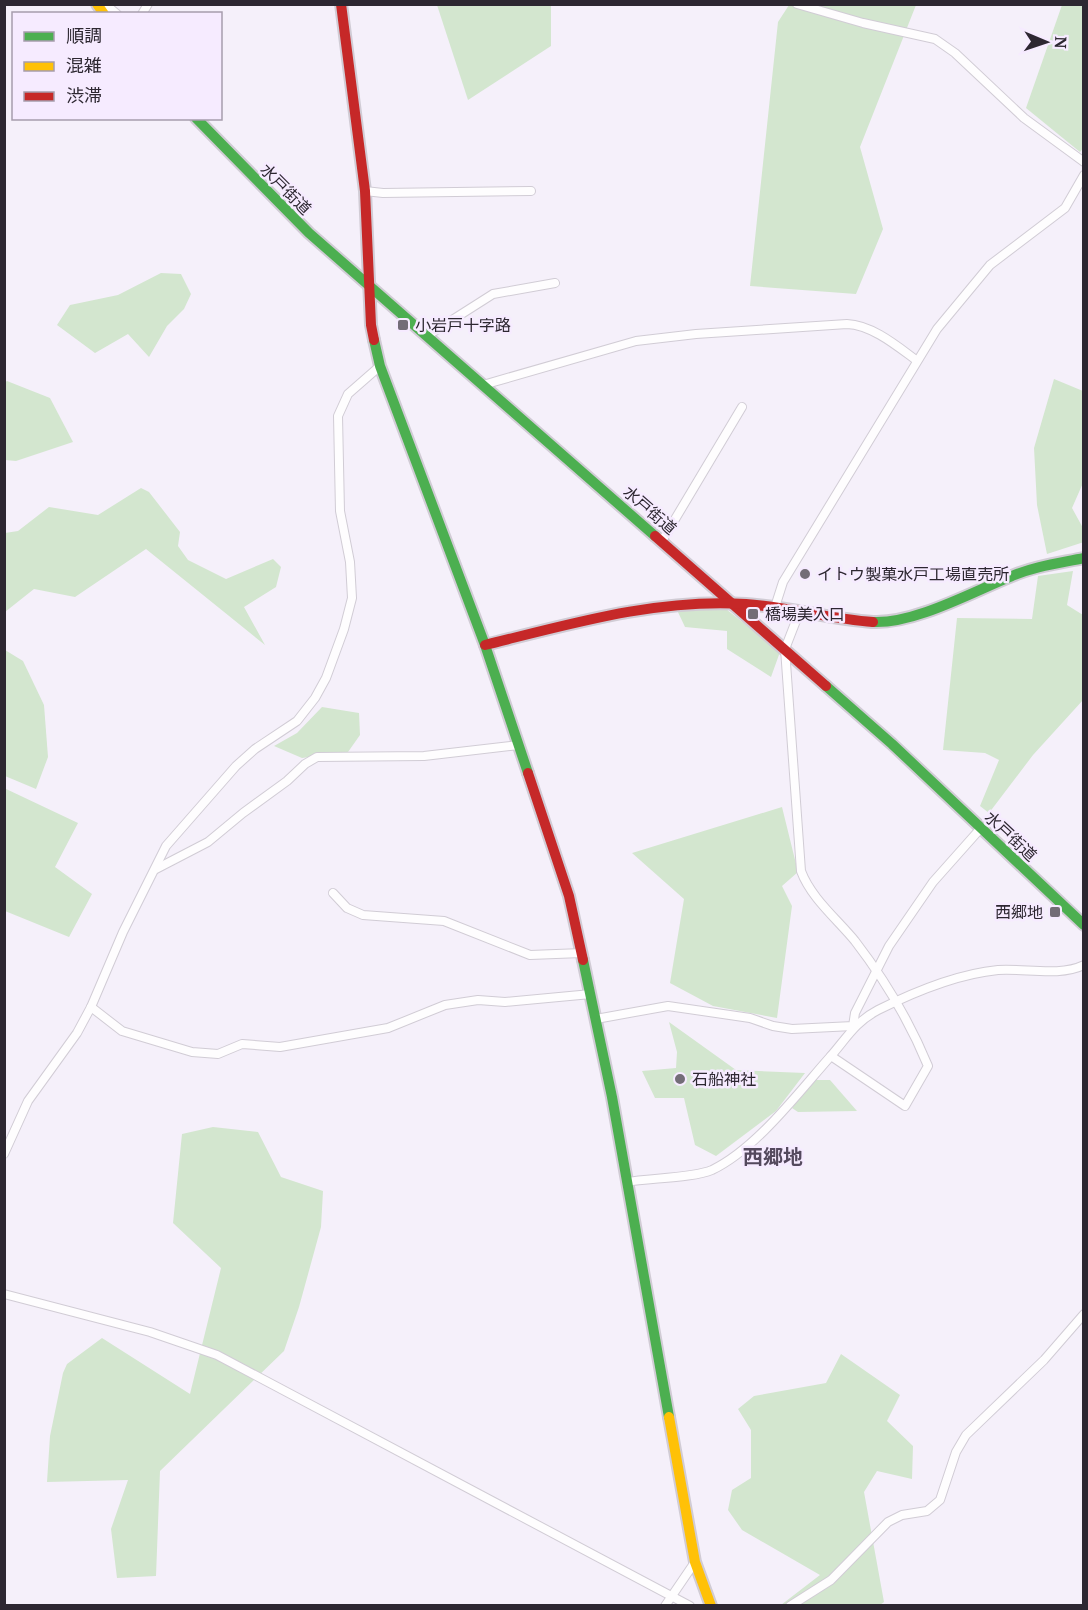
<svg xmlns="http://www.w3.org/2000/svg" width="1088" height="1610" font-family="'PT Serif','Noto Sans JP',serif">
<rect width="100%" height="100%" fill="#f5f0fa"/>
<g fill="#d3e6cf">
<polygon points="437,5 551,5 551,46 468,100"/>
<polygon points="789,5 916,5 860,147 883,229 856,294 750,286 778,22"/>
<polygon points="1062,5 1083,5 1084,147 1080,152 1026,108"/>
<polygon points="161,273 181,274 191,294 184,309 167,326 149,357 128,334 95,353 57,325 70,305 118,295"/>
<polygon points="1054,379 1083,391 1083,483 1072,508 1083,528 1084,542 1047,554 1037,505 1034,448"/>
<polygon points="7,381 50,398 73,442 16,461 5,460 4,383"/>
<polygon points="141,488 149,492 180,532 178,546 188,560 226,579 273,559 281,567 276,587 244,607 265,645 146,549 75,597 34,589 5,612 5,533 18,531 49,507 98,515"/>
<polygon points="1073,571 1067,605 1083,615 1083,700 1033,755 989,813 980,806 999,760 985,753 943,750 957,618 1032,619 1038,576"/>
<polygon points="726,609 780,652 771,677 727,649 727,631 685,627 677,610"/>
<polygon points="5,650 23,661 44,705 48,757 36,789 5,776"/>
<polygon points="322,707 359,713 360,735 348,752 302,758 274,746 297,733"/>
<polygon points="4,788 78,823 55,867 92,894 69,937 5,911"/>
<polygon points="782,807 798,872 782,886 792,906 777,1018 713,1006 670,983 684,899 632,853"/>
<polygon points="669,1022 736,1070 805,1073 776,1111 716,1156 695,1145 684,1098 655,1098 642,1071 676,1068 677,1052"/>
<polygon points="814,1080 830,1080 857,1111 798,1112 792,1108"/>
<polygon points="213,1127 258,1132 281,1177 323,1191 321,1227 299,1307 284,1351 160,1471 156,1576 117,1578 111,1529 128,1480 47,1482 50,1436 63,1373 67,1364 102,1338 190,1394 221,1268 173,1223 182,1134"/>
<polygon points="841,1354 900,1395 887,1421 913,1446 912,1479 877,1471 864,1492 884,1602 880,1605 781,1605 820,1575 742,1530 728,1510 732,1490 751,1478 751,1430 738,1409 754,1396 826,1383"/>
</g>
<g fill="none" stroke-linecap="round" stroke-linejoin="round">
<g stroke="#d1ccd5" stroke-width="10">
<g id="street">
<polyline points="797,4 863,23 935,39 955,53 1024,118 1084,162"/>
<polyline points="102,11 111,9 117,14"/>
<polyline points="142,14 148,4"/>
<polyline points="365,191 383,193 531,191"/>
<polyline points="427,336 493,294 555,283"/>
<path d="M483,385L636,341L696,334L847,324C872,325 897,346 916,360"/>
<polyline points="662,541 742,407"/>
<polyline points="775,607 783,582 937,329 990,265 1065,208 1084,175"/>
<path d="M799,613L785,649L801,871C811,898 837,919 855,941C885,980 909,1020 928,1066L905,1106L831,1056"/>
<polyline points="156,869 208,842 243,813 287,781 305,764 317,757 424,756 519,745"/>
<polyline points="333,893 347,908 363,915 444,921 530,955 582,953"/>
<polyline points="91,1007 122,1031 192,1052 218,1054 242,1044 280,1047 388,1028 445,1005 478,1000 505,1002 591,994"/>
<polyline points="596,1019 668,1006 750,1018 773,1026 792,1029 853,1026 855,1013 889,946 933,882 981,828"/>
<polyline points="4,1154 28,1101 77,1033 91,1007 123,932 166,846 236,766 255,749 297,721 315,698 326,678 344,629 352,598 350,562 340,511 338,416 348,394 380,366"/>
<path d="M627,1182C649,1178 693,1178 712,1170C756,1149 798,1093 830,1057C846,1039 855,1022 878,1010C914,992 957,974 998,970C1025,968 1059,977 1084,965"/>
<polyline points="4,1294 150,1332 217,1355 690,1606"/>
<polyline points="665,1606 695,1562"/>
<polyline points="790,1606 831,1580 888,1522 902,1515 927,1511 940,1500 956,1452 966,1435 1044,1360 1084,1314"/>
</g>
</g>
<g stroke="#d1ccd5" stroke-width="14">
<g id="fast">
<polyline points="196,118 309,233 655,536"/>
<polyline points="374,340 380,366 485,645 528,773"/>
<path d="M873,622C915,624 974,591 1012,576C1035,566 1060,563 1084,558"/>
<polyline points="826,686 892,744 1084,925"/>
<polyline points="583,960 612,1097 669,1417"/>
</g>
</g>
<g stroke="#d1ccd5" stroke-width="14">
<g id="slow">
<polyline points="97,4 104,14"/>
<polyline points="669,1417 695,1562 711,1606"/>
</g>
</g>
<g stroke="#d1ccd5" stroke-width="14">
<g id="jam">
<polyline points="341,4 365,191 371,325 374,340"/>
<polyline points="655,536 826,686"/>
<path d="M485,645C570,624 658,598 746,604C788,607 830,619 873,622"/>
<polyline points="528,773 569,896 583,960"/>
</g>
</g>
<use href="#street" stroke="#fefdfe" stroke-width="8"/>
<use href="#fast" stroke="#4caf50" stroke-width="10"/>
<use href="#slow" stroke="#ffc107" stroke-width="10"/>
<use href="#jam" stroke="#c62828" stroke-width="10"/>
</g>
<g fill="#736d77" stroke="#f6ebff" stroke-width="2">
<rect x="397" y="319" width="12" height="12" rx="3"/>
<circle cx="805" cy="574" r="6"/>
<rect x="747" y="608" width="12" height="12" rx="3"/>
<rect x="1049" y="906" width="12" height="12" rx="3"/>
<circle cx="680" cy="1079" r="6"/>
</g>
<g text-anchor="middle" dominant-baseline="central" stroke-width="5" stroke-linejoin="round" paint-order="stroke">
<g font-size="16" fill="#2d2731" stroke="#f6ebff">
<text transform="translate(286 189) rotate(45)">水戸街道</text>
<text transform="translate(650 510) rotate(41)">水戸街道</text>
<text transform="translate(1011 836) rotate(43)">水戸街道</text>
</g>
<g font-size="16" fill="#2d2731" stroke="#f6ebff" text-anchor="start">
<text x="415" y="325">小岩戸十字路</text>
<text x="817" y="574">イトウ製菓水戸工場直売所</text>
<text x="765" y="614">橋場美入口</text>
<text x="1043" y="912" text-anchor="end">西郷地</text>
<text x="692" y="1079">石船神社</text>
</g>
<g font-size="20" font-weight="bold" fill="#54495d" stroke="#f6ebff">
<text x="773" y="1156">西郷地</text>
</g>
</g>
<rect width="1088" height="1610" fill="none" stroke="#2d2731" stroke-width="12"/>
<rect x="12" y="12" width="210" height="108" fill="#f6ebff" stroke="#a69dad" stroke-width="1.5"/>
<rect x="24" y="32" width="30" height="9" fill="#4caf50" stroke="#a69dad" stroke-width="1.5"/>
<text x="66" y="42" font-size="18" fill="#2d2731">順調</text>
<rect x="24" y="62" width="30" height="9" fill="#ffc107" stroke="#a69dad" stroke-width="1.5"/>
<text x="66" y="72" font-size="18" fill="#2d2731">混雑</text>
<rect x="24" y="92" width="30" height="9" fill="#c62828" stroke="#a69dad" stroke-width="1.5"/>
<text x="66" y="102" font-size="18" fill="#2d2731">渋滞</text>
<g transform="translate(1046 42) rotate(92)" stroke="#f6ebff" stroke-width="4.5" paint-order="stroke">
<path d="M0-4.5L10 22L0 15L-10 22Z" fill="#2d2731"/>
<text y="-9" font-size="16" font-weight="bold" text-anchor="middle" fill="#2d2731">N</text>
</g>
</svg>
